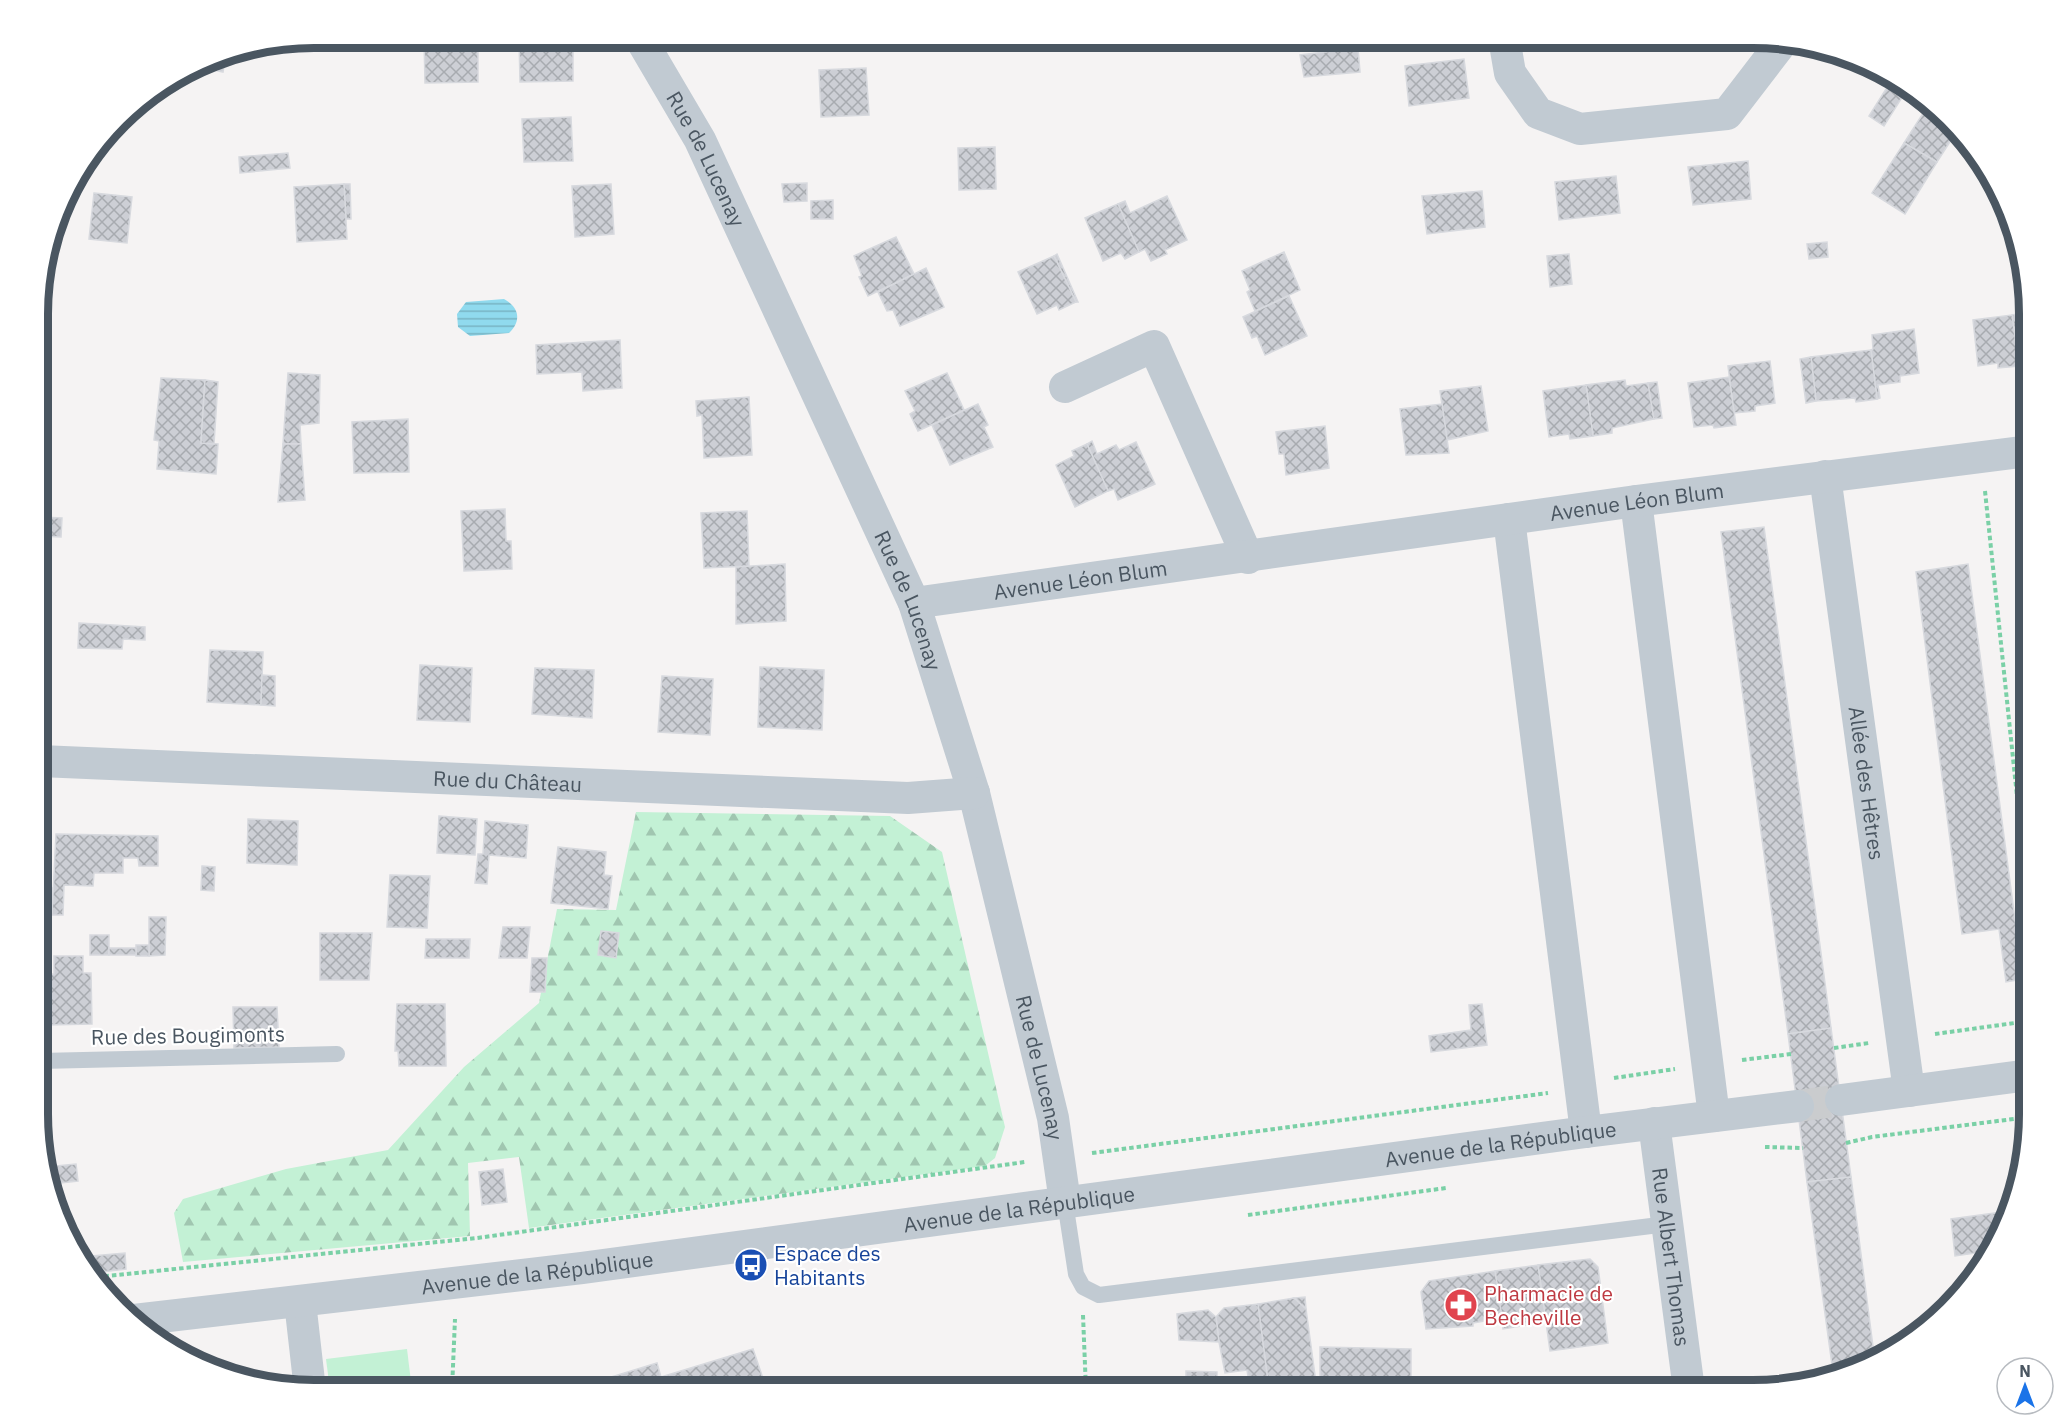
<svg xmlns="http://www.w3.org/2000/svg" width="2067" height="1428" font-family="'IBM Plex Sans',sans-serif">
<defs>
<pattern id="forest-firs" width="22" height="20" patternUnits="userSpaceOnUse" patternTransform="scale(1.5)"><rect width="22" height="20" fill="#c3f1d5"/><path d="M5 1l3.5 6h-7zM16 11l3.5 6h-7z" fill="#a0c6b0"/></pattern>
<pattern id="water-rules" width="6" height="5" patternUnits="userSpaceOnUse" patternTransform="scale(1.5)"><rect width="6" height="5" fill="#90daee"/><path d="M0 2.5h6" fill="none" stroke="#78b4c4"/></pattern>
<pattern id="building-cross-hatch" width="8" height="8" patternUnits="userSpaceOnUse" patternTransform="scale(1.5)"><rect width="8" height="8" fill="#cdcfd5"/><path d="M0 0l8 8M0 8l8-8" fill="none" stroke="#a8abb0"/></pattern>
</defs>
<rect width="100%" height="100%" fill="#f5f3f3"/>
<polygon fill="#c3f1d5" points="407,1349 412,1390 330,1390 326,1359"/>
<polygon fill="url(#forest-firs)" points="636,812 890,816 942,852 1005,1127 995,1158 985,1166 529,1228 519,1157 468,1163 470,1236 183,1262 174,1213 183,1199 286,1169 388,1150 464,1067 539,1003 557,909 616,910"/>
<path fill="url(#water-rules)" d="M504,299C519,307 522,321 509,333L470,336L458,327L457,314L466,302Z"/>
<g fill="url(#building-cross-hatch)" stroke="#d7d9de" stroke-width="1.5">
<polygon points="424,38 478,38 478,82 425,83"/>
<polygon points="519,38 573,38 573,81 520,82"/>
<polygon points="1358,48 1360,72 1304,77 1300,55"/>
<polygon points="226,55 223,72 196,66 209,58"/>
<polygon points="1464,59 1469,98 1409,106 1405,66"/>
<polygon points="866,68 869,115 821,117 819,70"/>
<polygon points="1891,81 1906,91 1884,126 1869,116"/>
<polygon points="1929,104 1955,134 1937,162 1904,143"/>
<polygon points="571,117 573,161 524,162 522,119"/>
<polygon points="1904,143 1937,162 1905,214 1872,193"/>
<polygon points="995,147 996,189 959,190 958,148"/>
<polygon points="288,153 290,168 240,173 239,157"/>
<polygon points="1748,161 1751,199 1693,205 1688,167"/>
<polygon points="1616,176 1620,213 1559,220 1555,182"/>
<polygon points="807,183 807,201 784,202 782,184"/>
<polygon points="344,184 350,184 351,219 346,219"/>
<polygon points="344,184 347,239 297,242 294,187"/>
<polygon points="611,184 614,234 575,237 572,186"/>
<polygon points="1482,191 1485,227 1427,234 1422,196"/>
<polygon points="94,193 132,197 127,243 89,239"/>
<polygon points="1167,196 1187,240 1165,250 1167,254 1151,261 1145,249 1139,252 1118,204 1125,201 1130,213"/>
<polygon points="833,200 833,219 811,219 811,201"/>
<polygon points="1118,204 1139,252 1125,259 1121,253 1103,261 1085,218"/>
<polygon points="896,237 914,274 868,296 859,277 862,276 854,256"/>
<polygon points="1827,242 1828,257 1809,259 1807,244"/>
<polygon points="1284,252 1300,290 1255,311 1247,292 1250,290 1242,271"/>
<polygon points="1057,254 1078,302 1076,302 1054,256"/>
<polygon points="1569,254 1572,284 1550,287 1547,256"/>
<polygon points="1054,256 1076,302 1059,310 1057,305 1037,314 1018,272"/>
<polygon points="926,268 944,307 900,326 893,310 887,311 878,292"/>
<polygon points="1289,296 1307,336 1265,355 1257,336 1252,338 1243,317"/>
<polygon points="2017,314 2018,329 2029,327 2029,378 2024,378 2023,365 2019,366 2012,315"/>
<polygon points="2012,315 2019,366 1998,368 1998,363 1978,366 1973,320"/>
<polygon points="1914,329 1919,373 1900,376 1900,382 1878,385 1880,398 1877,399 1871,350 1873,349 1872,335"/>
<polygon points="620,340 622,388 583,391 582,372 537,374 536,345"/>
<polygon points="1871,350 1877,399 1856,402 1855,398 1816,401 1811,357"/>
<polygon points="1811,357 1816,401 1806,403 1800,359"/>
<polygon points="1770,361 1775,403 1755,406 1755,411 1734,413 1728,366"/>
<polygon points="288,373 320,375 319,423 300,425 301,444 283,444"/>
<polygon points="947,373 964,410 918,431 910,414 915,411 905,391"/>
<polygon points="1729,377 1736,425 1714,428 1713,425 1694,427 1688,383"/>
<polygon points="161,378 205,380 201,443 218,444 216,474 157,469 159,441 154,440"/>
<polygon points="205,380 218,382 214,444 201,443"/>
<polygon points="1625,380 1626,386 1648,383 1654,419 1612,428 1612,433 1593,436 1586,385"/>
<polygon points="1657,382 1662,418 1654,419 1648,383"/>
<polygon points="1586,385 1593,436 1570,439 1569,434 1549,437 1543,391"/>
<polygon points="1481,386 1488,431 1447,440 1440,391"/>
<polygon points="749,397 752,455 704,458 702,415 697,416 696,401"/>
<polygon points="978,404 988,425 984,427 993,447 950,465 932,425"/>
<polygon points="1442,404 1449,453 1406,455 1400,409"/>
<polygon points="408,419 409,472 354,473 352,422"/>
<polygon points="1325,426 1329,468 1286,475 1284,454 1279,454 1276,432"/>
<polygon points="1092,441 1097,454 1116,445 1119,450 1136,442 1155,484 1118,500 1114,489 1108,491 1087,444"/>
<polygon points="283,444 301,444 305,500 278,502"/>
<polygon points="1087,444 1108,491 1075,507 1056,465 1074,456 1072,451"/>
<polygon points="40,446 51,447 48,496 40,496"/>
<polygon points="505,509 506,541 511,541 512,569 464,571 461,511"/>
<polygon points="747,511 749,566 704,568 701,513"/>
<polygon points="40,517 62,518 61,537 40,536"/>
<polygon points="1764,527 1831,1028 1788,1034 1721,532"/>
<polygon points="785,564 786,621 736,624 736,567"/>
<polygon points="1968,564 2016,927 2029,926 2029,978 2006,982 1999,929 1962,934 1916,572"/>
<polygon points="79,623 145,627 145,640 123,639 122,649 78,648"/>
<polygon points="210,650 263,652 261,705 207,702"/>
<polygon points="420,665 472,668 470,722 417,720"/>
<polygon points="760,667 824,670 822,730 758,727"/>
<polygon points="535,668 594,670 592,718 532,714"/>
<polygon points="262,675 275,676 275,706 261,705"/>
<polygon points="662,676 713,679 710,735 658,732"/>
<polygon points="439,816 477,819 475,855 437,853"/>
<polygon points="248,819 298,821 297,865 247,863"/>
<polygon points="485,821 528,825 526,858 489,855 487,884 475,883 478,854 483,854"/>
<polygon points="56,834 158,836 158,866 139,866 138,858 123,858 123,873 94,873 93,886 64,885 63,915 52,915"/>
<polygon points="558,847 606,852 604,875 612,876 608,909 551,903"/>
<polygon points="202,866 215,867 214,891 201,890"/>
<polygon points="390,875 430,876 427,928 387,927"/>
<polygon points="44,888 52,888 52,897 43,897"/>
<polygon points="149,917 166,917 165,955 149,956"/>
<polygon points="40,922 49,922 48,955 40,955"/>
<polygon points="503,927 530,927 527,958 499,958"/>
<polygon points="601,931 619,933 616,958 598,955"/>
<polygon points="320,933 372,933 369,980 320,980"/>
<rect x="90" y="935" width="19" height="20"/>
<polygon points="426,939 470,939 469,958 425,958"/>
<rect x="136" y="945" width="13" height="11"/>
<rect x="109" y="948" width="27" height="7"/>
<polygon points="54,956 83,956 83,973 91,973 92,1024 47,1025 46,974 54,974"/>
<polygon points="532,958 547,958 545,992 530,992"/>
<polygon points="397,1004 445,1004 446,1066 399,1066 398,1051 395,1051"/>
<polygon points="1482,1004 1487,1045 1431,1052 1429,1036 1471,1030 1469,1005"/>
<polygon points="233,1007 277,1007 279,1047 234,1048"/>
<polygon points="1831,1028 1851,1177 1807,1182 1788,1034"/>
<polygon points="76,1164 78,1181 51,1184 46,1167"/>
<polygon points="503,1169 507,1202 482,1205 479,1172"/>
<polygon points="1851,1177 1875,1362 1833,1372 1807,1182"/>
<polygon points="2010,1211 1989,1251 1955,1256 1951,1219"/>
<polygon points="125,1253 126,1269 94,1273 92,1256"/>
<polygon points="1590,1259 1598,1267 1608,1343 1550,1351 1538,1265"/>
<polygon points="1538,1265 1546,1322 1503,1329 1495,1271"/>
<polygon points="1495,1271 1502,1318 1473,1323 1473,1326 1426,1329 1421,1292 1429,1281"/>
<polygon points="1305,1297 1306,1309 1294,1298"/>
<polygon points="1294,1298 1306,1309 1317,1390 1269,1390 1258,1304"/>
<polygon points="1258,1304 1269,1390 1250,1390 1247,1370 1225,1373 1219,1342 1216,1317 1224,1308"/>
<polygon points="1208,1310 1216,1317 1219,1342 1179,1340 1177,1314"/>
<polygon points="1320,1347 1411,1349 1411,1382 1320,1379"/>
<polygon points="753,1349 767,1390 569,1390 657,1363 661,1377"/>
<polygon points="1186,1371 1217,1372 1217,1390 1186,1390"/>
<polygon points="1510,1377 1512,1390 1481,1390 1480,1382"/>
<polygon points="1613,1380 1615,1390 1580,1390 1579,1385"/>
<polygon points="1579,1385 1580,1390 1556,1390 1556,1388"/>
</g>
<g fill="none" stroke-linecap="round" stroke-linejoin="round">
<polyline stroke="#caccce" stroke-width="32" stroke-dasharray="32 16" stroke-linecap="butt" points="1798,1106 1841,1100"/>
<g stroke="#7ad0a6" stroke-width="4" stroke-dasharray="4.5 3" stroke-linecap="butt">
<polyline points="1985,491 2022,844 2029,843"/>
<polyline points="1935,1034 2029,1021"/>
<polyline points="1834,1048 1869,1043"/>
<polyline points="1742,1060 1791,1054"/>
<polyline points="1614,1078 1675,1069"/>
<polyline points="1846,1143 1872,1137 2029,1117"/>
<polyline points="1765,1147 1803,1148"/>
<polyline points="1092,1153 1548,1093"/>
<polyline points="1248,1215 1446,1188"/>
<polyline points="97,1277 477,1238 1025,1162"/>
<polyline points="1083,1315 1086,1390"/>
<polyline points="452,1390 455,1319"/>
</g>
<g stroke="#c1cad2" stroke-width="16">
<polyline points="40,1061 337,1054"/>
<polyline points="1065,1202 1076,1274 1083,1287 1099,1295 1667,1224"/>
</g>
<g stroke="#c1cad2" stroke-width="32">
<path id="s1" d="M640,38L700,140L914,603L974,793L1053,1118L1065,1202"/>
<polyline points="1504,38 1510,73 1538,113 1580,129 1727,114 1783,41"/>
<polyline points="1065,387 1154,346 1248,558"/>
<path id="s2" d="M1825,476L1909,1091"/>
<polyline points="1636,501 1714,1116"/>
<polyline points="1509,519 1586,1132"/>
<path id="s3" d="M914,603L1636,501L2029,451"/>
<path id="s4" d="M40,761L908,798L974,793"/>
<polyline points="1841,1100 2029,1075"/>
<path id="s5" d="M1654,1123L1689,1390"/>
<polyline points="300,1302 310,1390"/>
<path id="s6" d="M134,1320L582,1268L1586,1132L1798,1106"/>
</g>
</g>
<defs>
<g id="bus-disc" transform="scale(1.725)"><circle r="9.5" fill="#1a4fb4" stroke="#fff"/><path d="M-5-6H5V4H4V6H2V4H-2V6H-4V4H-5ZM-3.5-4V0h7V-4ZM-3.5 1.2v1.5H-2V1.2ZM2 1.2v1.5H3.5V1.2Z" fill="#fff"/></g>
<g id="pharmacy-disc" transform="scale(1.725)"><circle r="9.5" fill="#e0444e" stroke="#fff"/><path d="M-2-6h4v4h4v4h-4v4h-4v-4h-4v-4h4Z" fill="#fff"/></g>
</defs>
<g fill-rule="evenodd">
<use href="#bus-disc" x="751" y="1265"/>
<use href="#pharmacy-disc" x="1461" y="1305"/>
</g>
<g text-anchor="middle" dominant-baseline="central" stroke-width="4.5" stroke-linejoin="round" paint-order="stroke">
<g font-size="21" fill="#4a5661" stroke="#fff">
<text stroke="none"><textPath href="#s1" startOffset="138">Rue de Lucenay</textPath></text>
<text stroke="none"><textPath href="#s3" startOffset="730">Avenue Léon Blum</textPath></text>
<text stroke="none"><textPath href="#s3" startOffset="168">Avenue Léon Blum</textPath></text>
<text stroke="none"><textPath href="#s1" startOffset="624">Rue de Lucenay</textPath></text>
<text stroke="none"><textPath href="#s4" startOffset="468">Rue du Château</textPath></text>
<text stroke="none"><textPath href="#s2" startOffset="310">Allée des Hêtres</textPath></text>
<text transform="translate(188 1035) rotate(-1)">Rue des Bougimonts</text>
<text stroke="none"><textPath href="#s1" startOffset="1110">Rue de Lucenay</textPath></text>
<text stroke="none"><textPath href="#s6" startOffset="1378">Avenue de la République</textPath></text>
<text stroke="none"><textPath href="#s6" startOffset="892">Avenue de la République</textPath></text>
<text stroke="none"><textPath href="#s5" startOffset="135">Rue Albert Thomas</textPath></text>
<text stroke="none"><textPath href="#s6" startOffset="406">Avenue de la République</textPath></text>
</g>
<g font-size="21" fill="#164399" stroke="#fff" text-anchor="start">
<text x="774" y="1253">Espace des<tspan x="774" dy="24">Habitants</tspan></text>
</g>
<g font-size="21" fill="#be3a42" stroke="#fff" text-anchor="start">
<text x="1484" y="1293">Pharmacie de<tspan x="1484" dy="24">Becheville</tspan></text>
</g>
</g>
<path d="M0 0H2067V1428H0ZM314 48H1753A266 266 0 0 1 2019 314V1114A266 266 0 0 1 1753 1380H314A266 266 0 0 1 48 1114V314A266 266 0 0 1 314 48Z" fill="#fff" fill-rule="evenodd"/>
<path fill="none" stroke="#4a5661" stroke-width="8" d="M314 48H1753A266 266 0 0 1 2019 314V1114A266 266 0 0 1 1753 1380H314A266 266 0 0 1 48 1114V314A266 266 0 0 1 314 48Z"/>
<g transform="translate(2025 1386)"><circle r="28" fill="#ffffff" stroke="#b7bbc0" stroke-width="1.5"/>
<path d="M0-4.5L10 22L0 15L-10 22Z" fill="#1a73e8"/>
<text y="-9" font-size="16" font-weight="bold" text-anchor="middle" fill="#4a5661">N</text>
</g>
</svg>
